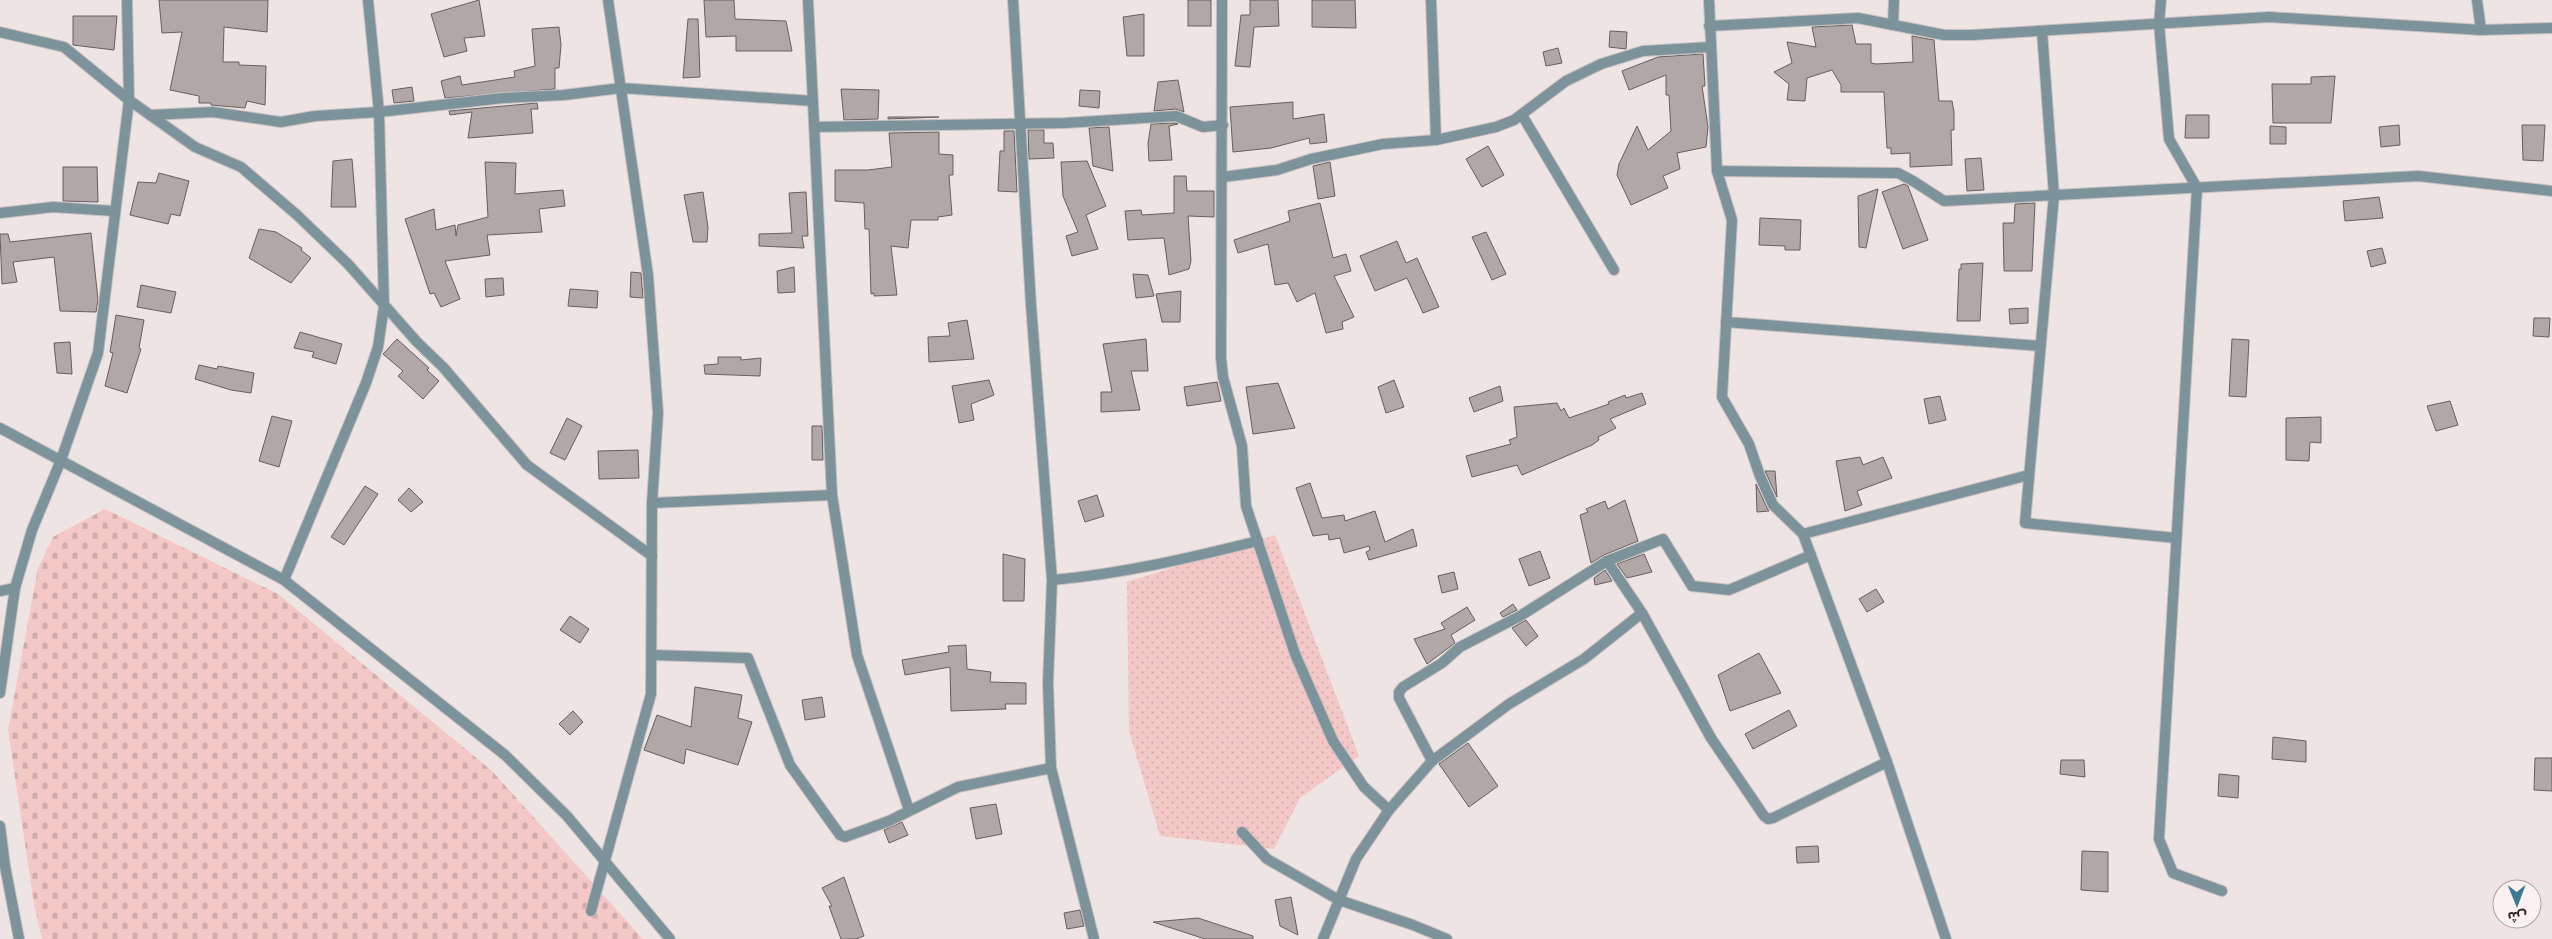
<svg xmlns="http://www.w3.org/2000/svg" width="2552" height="939" font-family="'Nunito Sans','Noto Sans Arabic',sans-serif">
<defs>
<pattern id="grass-dots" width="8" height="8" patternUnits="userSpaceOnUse" patternTransform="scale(1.25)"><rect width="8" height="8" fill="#f3c8c7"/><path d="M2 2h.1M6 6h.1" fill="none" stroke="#d1acab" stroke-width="1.8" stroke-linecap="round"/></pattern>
<pattern id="cemetery-stones" width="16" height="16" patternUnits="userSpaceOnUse" patternTransform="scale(1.25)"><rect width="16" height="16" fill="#f3c8c7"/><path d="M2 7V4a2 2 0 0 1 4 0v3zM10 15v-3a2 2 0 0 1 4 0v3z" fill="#d1acab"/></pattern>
</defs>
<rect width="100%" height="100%" fill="#eee4e3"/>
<polygon fill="url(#grass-dots)" points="1275,535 1359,756 1300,798 1274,849 1160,836 1129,731 1127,582"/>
<polygon fill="url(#cemetery-stones)" points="105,509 278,594 492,771 643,939 42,939 34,904 8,730 38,568 53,537"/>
<g fill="#b1a7a7" stroke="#675e5e">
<polygon points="159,0 268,0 267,32 224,27 223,62 239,62 239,65 266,66 265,105 247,101 245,108 211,105 211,103 199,103 199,96 170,90 182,32 162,33"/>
<polygon points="479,0 485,36 464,38 467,51 444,57 431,14"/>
<polygon points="704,0 734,0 735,19 786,21 792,51 736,51 736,36 706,37"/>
<rect x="1188" y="0" width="23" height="26"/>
<polygon points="1250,0 1278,0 1279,26 1254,27 1250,67 1235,66 1241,15 1250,15"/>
<polygon points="1312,0 1355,0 1356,28 1312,27"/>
<polygon points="1144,14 1144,56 1127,56 1123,17"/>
<polygon points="73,16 117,16 114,50 73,45"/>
<polygon points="688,19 698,19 700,77 683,78"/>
<polygon points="1852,25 1856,44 1871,44 1871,63 1876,64 1913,62 1912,36 1934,40 1939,101 1952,101 1954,112 1954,130 1951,130 1952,165 1910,167 1910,153 1891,154 1891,148 1887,148 1884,92 1841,92 1841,85 1832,70 1807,78 1805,101 1787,100 1789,84 1774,72 1792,63 1787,42 1816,47 1812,27"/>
<polygon points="559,27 561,45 559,68 555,68 555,89 445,98 441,81 460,76 462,85 515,77 514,71 535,66 532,29"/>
<polygon points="1610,31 1627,32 1626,49 1609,47"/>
<polygon points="1558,48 1562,63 1546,66 1543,52"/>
<polygon points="1703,54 1705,86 1702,86 1708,127 1706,147 1677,153 1680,169 1663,176 1668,188 1631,205 1617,175 1619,164 1637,126 1648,150 1671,131 1669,95 1666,95 1666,75 1629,90 1622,71 1658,57"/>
<polygon points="2335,76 2331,123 2273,123 2272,84 2311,84 2311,77"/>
<polygon points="1178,80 1184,112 1176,109 1154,111 1158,82"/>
<polygon points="412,87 414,101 394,103 392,90"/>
<polygon points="841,89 879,90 878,119 844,120"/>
<polygon points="1080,90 1100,91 1099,108 1079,106"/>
<polygon points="1293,102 1293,119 1324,114 1327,142 1310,144 1309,138 1271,148 1233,152 1230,107"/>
<polygon points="537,103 538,109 531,109 533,133 468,138 472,112 450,115 449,111"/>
<polygon points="2186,115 2209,115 2209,138 2185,138"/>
<polygon points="888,117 939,117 888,119"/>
<polygon points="1175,123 1178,124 1169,126 1172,160 1149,161 1148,143 1151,124"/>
<polygon points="2399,125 2400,145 2381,147 2379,127"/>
<polygon points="2522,125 2545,125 2543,161 2523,160"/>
<polygon points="2270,126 2286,127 2286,144 2270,144"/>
<polygon points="1109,127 1113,171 1093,166 1089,128"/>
<polygon points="1028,130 1044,130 1044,143 1053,143 1054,158 1029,159"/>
<polygon points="1004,131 1014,131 1017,192 998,191 1000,151 1004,151"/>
<polygon points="939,132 939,154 953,155 953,175 949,175 952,215 938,217 938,220 911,220 908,248 891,246 897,295 874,296 874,293 871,294 869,229 865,229 864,203 835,201 835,170 868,170 892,167 889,133"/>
<polygon points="1488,146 1504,175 1482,187 1466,159"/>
<polygon points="1981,158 1984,190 1967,191 1965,159"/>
<polygon points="352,159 356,207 331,207 333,161"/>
<polygon points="1087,161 1106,206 1086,215 1098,249 1072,256 1066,236 1078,232 1063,196 1061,162"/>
<polygon points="485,162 516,163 515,194 563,190 565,206 539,209 542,232 487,235 490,255 445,261 460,299 441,307 434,293 430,294 405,219 434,209 436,230 455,225 456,236 458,225 488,217"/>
<polygon points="1330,162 1335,196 1318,199 1313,166"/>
<polygon points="63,167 97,167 98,202 63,201"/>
<polygon points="159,173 189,181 180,216 171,214 168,224 130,215 138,182 156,183"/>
<polygon points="1174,176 1186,176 1187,191 1214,191 1214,217 1188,216 1191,261 1189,269 1169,275 1164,238 1128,240 1125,211 1141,210 1142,215 1174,213"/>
<polygon points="1904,184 1908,186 1928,240 1903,249 1882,192"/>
<polygon points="1878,189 1866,248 1859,247 1858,196"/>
<polygon points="703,192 708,228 707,242 693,242 684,195"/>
<polygon points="806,192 808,236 802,236 804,248 759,246 759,234 792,233 789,193"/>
<polygon points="2379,197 2383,218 2345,221 2343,201"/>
<polygon points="1320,203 1333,258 1346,254 1351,271 1334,276 1354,317 1342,322 1343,329 1326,333 1315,293 1297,302 1288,283 1275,285 1268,244 1238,253 1234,240 1290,221 1288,211"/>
<polygon points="2035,203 2032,271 2004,271 2003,223 2014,223 2015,204"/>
<polygon points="1760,218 1801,220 1800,250 1785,250 1785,246 1759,245"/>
<polygon points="259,229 276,232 302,248 301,250 311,258 291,283 249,258"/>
<polygon points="1486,232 1506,274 1492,280 1472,237"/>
<polygon points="91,233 98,300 96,312 60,311 54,257 13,262 17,282 2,284 0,234 8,234 10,242"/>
<polygon points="1397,241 1406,263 1417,258 1439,307 1423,313 1407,278 1375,291 1360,256"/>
<polygon points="2382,248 2386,263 2371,267 2367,251"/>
<polygon points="1983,263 1980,321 1957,321 1959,269 1961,269 1961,264"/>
<polygon points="794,267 795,292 778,293 777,271"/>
<polygon points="631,272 641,273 643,298 630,297"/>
<polygon points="1133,274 1148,275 1154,296 1136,298"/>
<polygon points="503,278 504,295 486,297 485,279"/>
<polygon points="141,285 176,292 171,313 137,307"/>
<polygon points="570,289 598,291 597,308 568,306"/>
<polygon points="1181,291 1180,322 1162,322 1156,294"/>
<polygon points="2028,308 2028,323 2010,324 2009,309"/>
<polygon points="116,315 144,320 139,348 141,349 127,393 105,386 113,353 110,352"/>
<polygon points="2534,318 2550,318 2549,337 2533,336"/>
<polygon points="967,320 974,359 929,362 928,337 950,336 948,323"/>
<polygon points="300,332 342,344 336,364 312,357 314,352 294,348"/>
<polygon points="397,339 429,368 427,370 439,381 423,399 398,376 403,371 383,354"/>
<polygon points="1146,339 1148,371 1131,371 1140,410 1101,412 1101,392 1112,392 1103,344"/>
<polygon points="2232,339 2249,340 2246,397 2229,396"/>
<polygon points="70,342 72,374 57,373 54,343"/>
<polygon points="718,357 741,357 741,360 761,358 760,376 705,374 704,365 718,364"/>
<polygon points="199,365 217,369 218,366 254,373 251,393 231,390 195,379"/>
<polygon points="989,380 994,395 971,404 974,420 959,423 952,386"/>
<polygon points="1394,380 1404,407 1386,413 1378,387"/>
<polygon points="1217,382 1221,401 1187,406 1184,387"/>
<polygon points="1278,383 1295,428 1253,434 1246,387"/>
<polygon points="1500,386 1503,401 1474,412 1469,398"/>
<polygon points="1642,393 1646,404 1610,419 1616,428 1598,437 1599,440 1592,445 1522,475 1517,465 1472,477 1466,456 1511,444 1509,440 1517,437 1514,407 1557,403 1561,411 1564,408 1569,418 1609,404 1608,402 1625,395 1626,398"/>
<polygon points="1940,396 1946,420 1929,424 1924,399"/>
<polygon points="2450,401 2458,425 2436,431 2427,406"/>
<polygon points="272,416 292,421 279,467 259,461"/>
<polygon points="2321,417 2321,443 2310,442 2309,461 2286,460 2286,418"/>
<polygon points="567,418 582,426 565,460 550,453"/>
<polygon points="812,426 822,426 823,460 812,460"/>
<polygon points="638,450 639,478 599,479 598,451"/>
<polygon points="1860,457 1863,465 1883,457 1892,478 1857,491 1862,505 1845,511 1836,461"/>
<polygon points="1765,471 1775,471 1777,497 1766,473"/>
<polygon points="1310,483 1322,518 1344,515 1345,521 1375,511 1385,542 1413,529 1417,546 1369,560 1366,552 1370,550 1369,546 1344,553 1340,538 1329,540 1328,534 1313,536 1296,488"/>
<polygon points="1756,484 1767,508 1769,511 1757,512"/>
<polygon points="365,486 378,494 344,545 331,537"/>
<polygon points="409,488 423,502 411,512 398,500"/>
<polygon points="1097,495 1104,516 1085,522 1078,501"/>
<polygon points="1625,500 1638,541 1604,555 1591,563 1580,515 1588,512 1586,509 1605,501 1608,509"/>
<polygon points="1540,551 1550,578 1529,586 1519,559"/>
<polygon points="1003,554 1025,559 1024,601 1003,601"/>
<polygon points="1644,554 1652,572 1627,578 1617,564"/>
<polygon points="1605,570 1612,581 1595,585 1594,578"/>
<polygon points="1454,572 1458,589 1442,593 1438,576"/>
<polygon points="1876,589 1884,602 1867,612 1859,599"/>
<polygon points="1513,604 1517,610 1503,617 1500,613"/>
<polygon points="1467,607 1475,620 1451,635 1455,643 1427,664 1414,639 1445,629 1441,623"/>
<polygon points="570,616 589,629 580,643 560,630"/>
<polygon points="1526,620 1538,636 1526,646 1512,628"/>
<polygon points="966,645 967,669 991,672 990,682 1026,683 1026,704 1005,704 1006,709 951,711 950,667 905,675 902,660 949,652 948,646"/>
<polygon points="1759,653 1781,693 1730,711 1718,675"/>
<polygon points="695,687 742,695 738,718 752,722 738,765 686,749 684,764 644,750 657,715 691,727"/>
<polygon points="822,697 825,717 805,720 802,700"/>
<polygon points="1789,710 1797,726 1753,749 1745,734"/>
<polygon points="573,711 583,722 570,735 559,724"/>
<polygon points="2273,737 2306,741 2306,762 2272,759"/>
<polygon points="1468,743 1498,786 1469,807 1439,764"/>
<polygon points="2535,758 2552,758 2552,791 2534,790"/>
<polygon points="2061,760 2084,760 2085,777 2060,774"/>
<polygon points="2219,774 2239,776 2238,798 2218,796"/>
<polygon points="996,804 1002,834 976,839 970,808"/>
<polygon points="902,822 908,835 889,843 884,830"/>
<polygon points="1818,846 1819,862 1797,863 1796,847"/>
<polygon points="2082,851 2108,852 2108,892 2081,890"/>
<polygon points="844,877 864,936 856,939 841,939 829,906 832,906 822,888"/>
<polygon points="1291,897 1298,935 1280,926 1275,900"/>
<polygon points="1080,910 1084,926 1067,929 1064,913"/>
<polygon points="1198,918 1253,936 1253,939 1205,939 1153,922"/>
</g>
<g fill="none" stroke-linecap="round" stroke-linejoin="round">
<g stroke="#c8bfbe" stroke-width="12">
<g id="lane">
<polyline points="150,115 213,112 281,122 315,116 379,112 503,98 564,95 621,88"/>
<polyline points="1522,115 1614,270"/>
<polyline points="1803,534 2029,475"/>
</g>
</g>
<g stroke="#c8bfbe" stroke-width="12">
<g id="street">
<polyline points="808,0 832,495 857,655 909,810"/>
<polyline points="1013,0 1031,305 1052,580 1048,683 1051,768 1094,939"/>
<polyline points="1222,0 1221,358 1223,377 1242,446 1246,506 1295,654 1333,741 1364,787 1389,810"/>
<polyline points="1431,0 1436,140"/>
<polyline points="1709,0 1717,171 1732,220 1722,397 1749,444 1760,476 1773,505 1803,534 1887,762 1946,939"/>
<polyline points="2161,0 2159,24 2169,139 2197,188 2159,839 2173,873 2222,891"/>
<polyline points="2477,0 2481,30"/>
<polyline points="1893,25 1894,0"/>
<polyline points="1709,26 1858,18 1944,35 1972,35 2269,17 2481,30 2552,28"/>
<polyline points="2042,31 2054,195 2025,523 2176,538"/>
<polyline points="0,32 64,47 129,100 195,147 241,167 297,215 348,264 417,342 443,367 527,465 652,556"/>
<polyline points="621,88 813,101"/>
<polyline points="816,127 1065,123 1176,116 1203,127 1223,125"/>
<polyline points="1717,171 1898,173 1913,181 1944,201 2418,176 2552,191"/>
<polyline points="1223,177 1277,170 1311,159 1383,144 1436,140 1496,127 1514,120 1566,81 1601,64 1643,51 1711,47"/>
<polyline points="0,213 53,207 114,211"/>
<polyline points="1726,322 2040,346"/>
<polyline points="0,428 284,580 505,755 567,816 670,939"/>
<polyline points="652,503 832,495"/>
<polyline points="1607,561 1642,613 1711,738 1764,816 1768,819 1773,818 1887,762"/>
<polyline points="284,580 366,383 378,347 384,306 379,112 368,0"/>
<path d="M1052,580C1122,574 1189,558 1258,541"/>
<polyline points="0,591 15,588"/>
<polyline points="653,655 748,658 790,765 840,835 845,837 889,821 958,787 1051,768"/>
<polyline points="0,693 15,588 32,530 61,460 98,353 129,100 127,0"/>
<polyline points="1432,761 1399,698 1399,692 1403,687 1442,663 1460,647 1520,616 1607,561 1663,539 1692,586 1729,590 1811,555"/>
<polyline points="0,826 5,866 19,939"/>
<polyline points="1242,832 1267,859 1339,900 1413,925 1447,939"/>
<polyline points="591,911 651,694 652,503 658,413 648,275 608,0"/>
<polyline points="1323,939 1356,859 1389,810 1432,761 1509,704 1584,659 1642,613"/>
</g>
</g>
<use href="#lane" stroke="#7c939b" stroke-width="10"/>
<use href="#street" stroke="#7c939b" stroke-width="10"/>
</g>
<g transform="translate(2517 904) rotate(179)"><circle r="24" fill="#fcf1f1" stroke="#aaa2a2"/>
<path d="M0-4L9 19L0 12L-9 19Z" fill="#3b7b8f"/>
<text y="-8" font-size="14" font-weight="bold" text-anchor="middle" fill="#2f2b2b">ش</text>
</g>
</svg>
